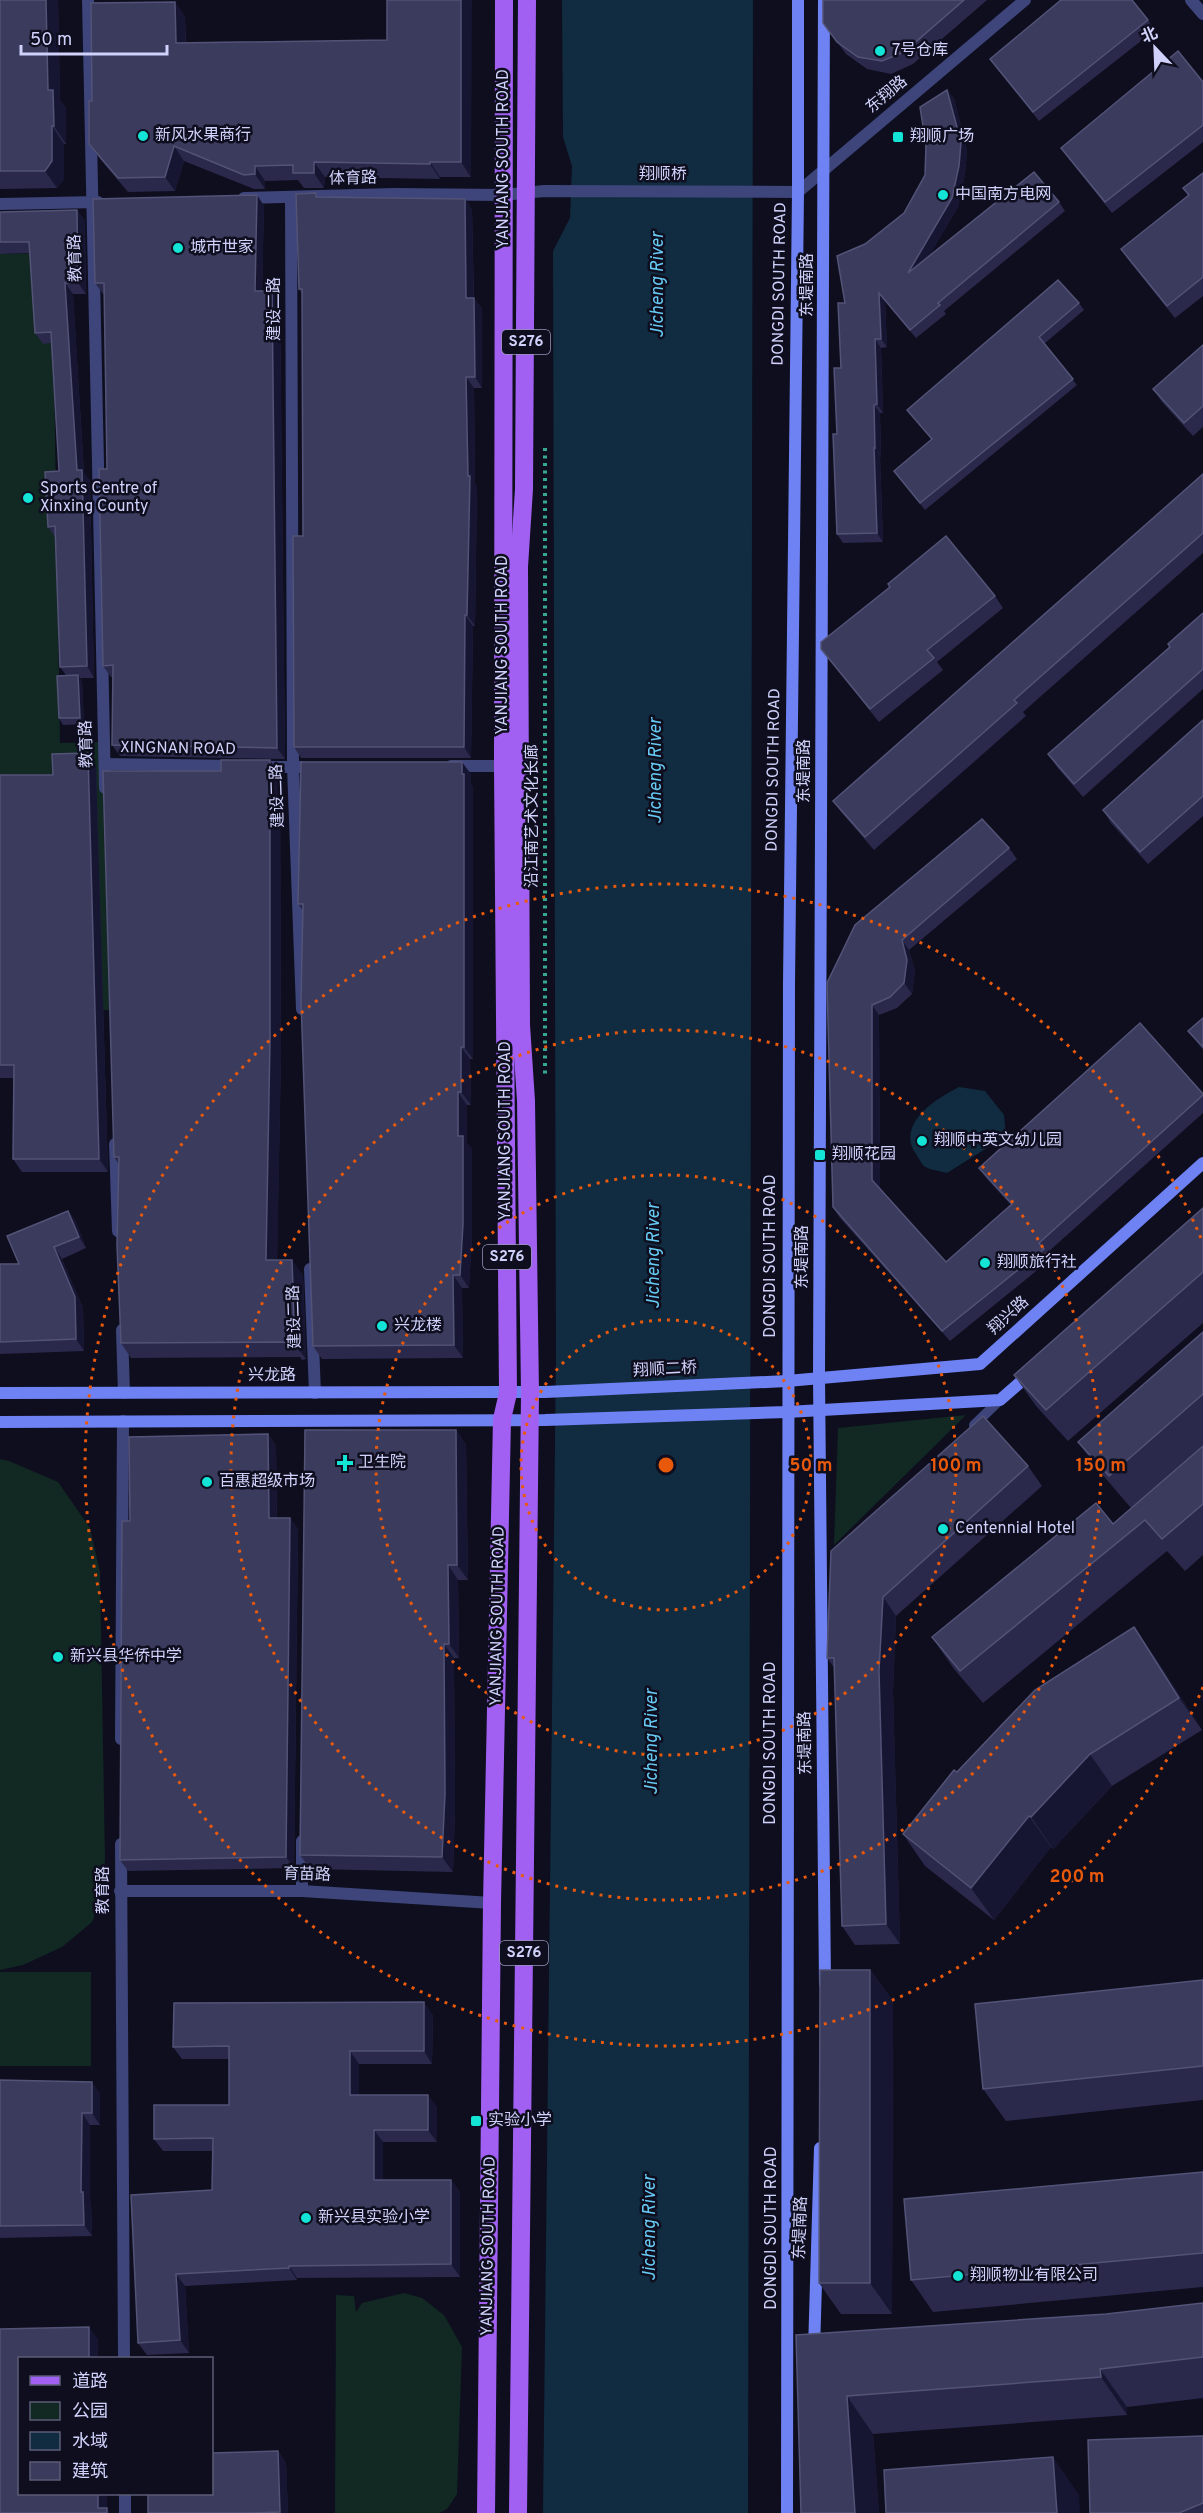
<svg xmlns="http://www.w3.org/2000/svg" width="1203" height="2513" font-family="Overpass,'Noto Sans SC',sans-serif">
<rect width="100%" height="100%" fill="#0e0e1f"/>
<g fill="#122823">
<polygon points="52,253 60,743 104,742 110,1010 0,1012 0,254"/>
<polygon points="966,1415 834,1545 838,1428"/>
<polygon points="0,1459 9,1461 58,1482 90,1528 100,1572 105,1858 103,1893 92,1922 62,1947 23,1965 0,1970"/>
<rect x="0" y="1972" width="91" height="94"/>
<polygon points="404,2293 422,2298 444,2315 462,2347 457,2494 447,2509 439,2513 335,2513 336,2295 354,2296 356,2312 362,2303"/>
</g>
<g fill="#112c40">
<polygon points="562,0 753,0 748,2513 543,2513 556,1354 553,251 570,218 572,166 563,137"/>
<path d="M959,1087L985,1091L1004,1115L1006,1136L947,1173C941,1171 929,1170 924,1166C921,1163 918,1157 916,1154C896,1123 936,1099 959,1087Z"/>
</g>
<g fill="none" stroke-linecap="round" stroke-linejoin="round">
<polyline stroke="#37a88d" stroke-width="4" stroke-dasharray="3 4.5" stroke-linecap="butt" points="545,448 545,1077"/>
<polyline stroke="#3d457a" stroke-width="10" points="974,1425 1000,1400"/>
<g stroke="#3d457a" stroke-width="12">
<polyline points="88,0 105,788"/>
<polyline points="1191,0 1203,14"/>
<polyline points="291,197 293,767 302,1009"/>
<polyline points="244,198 394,194 503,195 544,191 798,192 1025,0"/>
<polyline points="0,204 98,202"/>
<polyline points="105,764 235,766"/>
<polyline points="451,766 503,766"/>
<polyline points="259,767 301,767"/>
<polyline points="115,1144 118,1231"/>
<polyline points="310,1269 315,1393"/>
<polyline points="122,1330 124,1393"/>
<polyline points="121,1739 123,1421"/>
<polyline points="121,1844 124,2358"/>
<polyline points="120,1891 302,1891 492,1903"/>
<polyline points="302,1891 302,1841"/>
<polyline points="125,2494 125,2513"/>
</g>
<g stroke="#6f82f3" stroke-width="12">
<polyline points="824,0 819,1378 825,1984"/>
<polyline points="0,1393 545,1392 787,1381 980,1364 1203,1163"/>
<polyline points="0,1422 545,1420 787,1412 1000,1400 1031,1373"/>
<polyline points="814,2350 820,2148"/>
<polyline points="787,2513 789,983 798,192 798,0"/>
</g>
<g stroke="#a260f2" stroke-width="18">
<polyline points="486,2513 492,1903 502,1419 508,1393 503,766 504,0"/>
<polyline points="518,2513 530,1393 526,1101 521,1025 519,567 524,489 527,0"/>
</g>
</g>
<g fill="#2a294b">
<polygon points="0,0 58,0 60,100 66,108 66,144 64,144 64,179 57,188 0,189"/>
<polygon points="823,0 987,0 913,64 891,74 867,69 846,54 823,23"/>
<polygon points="175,2 185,17 186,43 387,40 471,177 440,177 440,179 325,177 324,188 304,188 298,180 265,181 265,189 254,189 184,161 175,191 128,192 100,159 89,144 92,101"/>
<polygon points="1148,20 1155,30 1039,121 990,59"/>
<polygon points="1203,82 1203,142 1112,213 1069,159 1061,148"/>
<polygon points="954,98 967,151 965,174 958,207 929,256 1059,202 1065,211 944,311 946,314 916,338 885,301 887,347 881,348 883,413 880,413 881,457 880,456 883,542 843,543 837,534 837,434 845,303 865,244 904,213 925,175"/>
<polygon points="1203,173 1203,296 1175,318 1130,262 1121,249 1188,195 1183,188"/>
<polygon points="257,195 264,206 262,291 280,302 285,759 120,756 112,745 113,677 111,677 103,666 107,469 104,294 103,294 95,283"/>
<polygon points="319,197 465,199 472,210 474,298 482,309 482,388 474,388 475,484 477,487 475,626 473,626 471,758 301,758 294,747 303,536 302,294 299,289"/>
<polygon points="77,210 85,221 86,294 73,294 84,473 90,481 94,678 80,678 82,681 84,724 63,725 59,718 66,675 60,667 55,537 48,527 59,471 51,343 43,344 35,333 30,253 0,254 0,212"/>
<polygon points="1079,303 1084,310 1044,344 1077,385 925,510 894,471 932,440 907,410"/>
<polygon points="1203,345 1203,427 1193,436 1162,402 1153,389"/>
<polygon points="1203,474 1203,553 1023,712 1026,716 874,850 842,813 833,801"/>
<polygon points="995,596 1003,608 937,662 943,670 879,722 830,661 821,649"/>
<polygon points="1203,613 1203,689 1083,797 1057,767 1048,754 1169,647"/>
<polygon points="1203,720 1203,816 1148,864 1111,823 1103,810"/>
<polygon points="96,766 108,1172 22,1172 13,1159 14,1078 0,1078 0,775 53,775"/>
<polygon points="471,774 471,784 473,787 473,1059 470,1059 471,1105 467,1105 467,1143 472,1149 472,1237 469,1288 462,1288 463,1358 322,1359 313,1346 303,911 298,904"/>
<polygon points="280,775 281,1055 277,1260 303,1275 306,1359 302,1360 300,1357 131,1358 121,1343 118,1163 114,1157"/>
<polygon points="1009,848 1017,859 909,950 915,971 912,994 897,1008 879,1015 880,1188 946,1262 1011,1205 987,1179 979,1168 1203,1094 1203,1113 1047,1253 1051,1259 950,1341 840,1218 833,1207 827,983"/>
<polygon points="1203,1018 1203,1050 1188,1031"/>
<polygon points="1203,1208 1203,1323 1068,1441 1036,1406 1014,1375"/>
<polygon points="68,1211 76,1222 86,1248 62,1259 83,1308 84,1351 0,1354 0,1264 19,1264"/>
<polygon points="1203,1332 1203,1445 1131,1508 1101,1473 1078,1442"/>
<polygon points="456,1430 466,1445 468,1580 458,1580 459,1658 454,1658 455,1809 453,1872 310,1869 300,1855"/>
<polygon points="268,1434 276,1446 277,1518 290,1518 298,1529 294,1868 128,1871 120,1860 130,1521"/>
<polygon points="1203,1446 1203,1555 1185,1571 1167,1551 983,1703 954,1669 932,1637 1113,1524"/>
<polygon points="1028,1466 1042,1486 896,1616 893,1691 900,1944 855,1945 842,1926 835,1669 827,1658 831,1551"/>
<polygon points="1134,1627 1156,1659 1202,1730 1112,1786 1053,1849 1051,1847 994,1920 925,1866 903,1834 957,1772"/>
<polygon points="870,1970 893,2001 892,2314 841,2314 819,2283"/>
<polygon points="1203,1980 1203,2100 1006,2121 983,2089"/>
<polygon points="433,2015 432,2064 359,2064 359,2095 437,2107 437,2142 383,2142 383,2180 451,2180 460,2192 460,2277 297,2278 297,2280 185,2286 189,2353 147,2355 138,2343 212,2190 213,2151 163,2151 154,2139 229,2105 229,2059 182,2059 173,2047"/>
<polygon points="0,2080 100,2093 100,2125 90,2125 90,2201 91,2203 92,2236 0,2238"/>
<polygon points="1203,2172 1203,2287 933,2312 911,2280"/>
<polygon points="1203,2303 1203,2398 1127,2407 1127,2415 873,2434 879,2513 801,2513 796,2335 1106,2314"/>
<polygon points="1203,2436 1203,2513 1090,2513"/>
<polygon points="278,2451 286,2463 288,2513 148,2513"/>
</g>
<g fill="#171632">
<polygon points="46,0 58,0 60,100 66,108 66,144 54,126 48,90"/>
<polygon points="461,0 472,0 471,177 461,162"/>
<polygon points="175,2 185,17 186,58 176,43"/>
<polygon points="947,90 954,98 967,151 965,174 958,207 914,282 908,273"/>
<polygon points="52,126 64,144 64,179 57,188 45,171"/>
<polygon points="174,146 184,161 175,191 165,177"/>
<polygon points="314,162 325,177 324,188 314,173"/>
<polygon points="430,162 440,177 440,179 430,164"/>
<polygon points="255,166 265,181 265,189 255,174"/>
<polygon points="257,195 264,206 262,302 255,291"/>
<polygon points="465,199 472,210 474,309 466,298"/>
<polygon points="77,210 85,221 86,294 78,283"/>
<polygon points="65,283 73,294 84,473 90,481 94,678 87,666 77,470"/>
<polygon points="272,291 280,302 285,759 277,748"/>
<polygon points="879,293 885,301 887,347 881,339"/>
<polygon points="474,298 482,309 482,388 475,377"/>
<polygon points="875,339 881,348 883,413 877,404"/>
<polygon points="466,377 474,388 475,484 477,487 475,626 467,615 468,476"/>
<polygon points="874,405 880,413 881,457 875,449"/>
<polygon points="874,447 880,456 883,542 877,533"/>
<polygon points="465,615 473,626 471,758 464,747"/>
<polygon points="78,675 82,681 84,724 80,718"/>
<polygon points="88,753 96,766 108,1172 99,1159"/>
<polygon points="270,760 280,775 281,1055 277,1274 266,1260"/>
<polygon points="462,762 471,774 471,784 473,787 473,1059 464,1047"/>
<polygon points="902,940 909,950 915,971 912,994 904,983"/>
<polygon points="872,1005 879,1015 880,1190 872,1180"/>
<polygon points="461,1047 470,1059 471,1105 461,1092"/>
<polygon points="458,1092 467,1105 467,1143 472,1149 472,1237 469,1288 460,1275"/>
<polygon points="68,1211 76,1222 86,1248 79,1237"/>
<polygon points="54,1247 62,1259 83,1308 84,1351 76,1339"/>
<polygon points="292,1260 303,1275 306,1359 295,1345"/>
<polygon points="453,1275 462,1288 463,1358 454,1345"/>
<polygon points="456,1430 466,1445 468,1580 457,1565"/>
<polygon points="268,1434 276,1446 277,1529 269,1518"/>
<polygon points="290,1518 298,1529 294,1868 286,1857"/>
<polygon points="448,1565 458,1580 459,1658 449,1644"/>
<polygon points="883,1597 896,1616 893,1691 900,1944 886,1924 879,1671"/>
<polygon points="1134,1627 1156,1659 1202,1730 1179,1698"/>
<polygon points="444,1644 454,1658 455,1809 453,1872 442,1857"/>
<polygon points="1090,1754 1112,1786 1053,1849 1031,1817"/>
<polygon points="1029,1816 1051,1847 994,1920 971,1888"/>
<polygon points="870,1970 893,2001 892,2314 870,2283"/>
<polygon points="424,2002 433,2015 432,2064 424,2051"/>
<polygon points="350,2051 359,2064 359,2108 350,2095"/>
<polygon points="92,2082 100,2093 100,2125 92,2113"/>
<polygon points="428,2095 437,2107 437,2142 428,2130"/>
<polygon points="82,2113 90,2125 90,2201 91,2203 92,2236 84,2225 81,2192"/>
<polygon points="374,2130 383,2142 383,2193 374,2180"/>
<polygon points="451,2180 460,2192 460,2277 451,2264"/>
<polygon points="289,2266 297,2278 297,2280 289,2268"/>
<polygon points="176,2274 185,2286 189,2353 180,2340"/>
<polygon points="89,2327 98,2339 98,2358 89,2358"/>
<polygon points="1100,2369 1127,2407 1127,2415 1101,2377"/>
<polygon points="847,2396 873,2434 879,2513 855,2513"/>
<polygon points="278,2451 286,2463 288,2513 281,2513 280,2512"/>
<polygon points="1053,2457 1079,2495 1080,2513 1057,2513"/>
<polygon points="98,2493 107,2493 107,2508 110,2513 102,2513 98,2508"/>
</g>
<g fill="#3b3b5e" stroke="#535377" stroke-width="1.5">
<polygon points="0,0 46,0 48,90 53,90 54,126 52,126 52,161 45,171 0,171"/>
<polygon points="387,0 461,0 461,162 430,162 430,164 314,162 314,173 293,173 293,165 255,166 255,174 244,175 174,146 165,177 118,178 89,144 89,101 92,101 91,3 175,2 176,43 387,40"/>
<polygon points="823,0 964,0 904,52 882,61 858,57 837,42 823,23"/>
<polygon points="1061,0 1132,0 1148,20 1033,112 990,59"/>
<polygon points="1178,51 1203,82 1203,125 1105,202 1061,148"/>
<polygon points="947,90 961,142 959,166 952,198 908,273 1034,172 1059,202 938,303 940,305 910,330 879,293 881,339 875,339 877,404 874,405 875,449 874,447 877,533 837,534 833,434 837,434 834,368 841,368 838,303 845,303 837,256 865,244 904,213 925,175 926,145 920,107"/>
<polygon points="1203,173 1203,277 1167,306 1121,249 1189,195 1183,188"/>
<polygon points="316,193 316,197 465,199 466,298 474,298 475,377 466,377 468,476 470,476 467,615 465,615 464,747 294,747 293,536 303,536 302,289 299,289 296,194"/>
<polygon points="257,195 255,291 272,291 277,748 112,745 113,665 103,666 99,469 107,469 104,283 95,283 93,199"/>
<polygon points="77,210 78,283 65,283 77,470 82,470 87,666 60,667 55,526 48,527 45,472 59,471 51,332 35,333 29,242 0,242 0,212"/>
<polygon points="1058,280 1079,303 1039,337 1073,379 920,503 894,471 932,439 907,410"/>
<polygon points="1203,345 1203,406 1184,423 1153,389"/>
<polygon points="1203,474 1203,533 1014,700 1017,703 865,837 833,801"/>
<polygon points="946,536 995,596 927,650 934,658 870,709 821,649 821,642 890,587 888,584"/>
<polygon points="1203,613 1203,669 1074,784 1048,754 1170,647 1168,644"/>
<polygon points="78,675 80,718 59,718 57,676"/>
<polygon points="1203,720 1203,796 1140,852 1103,810"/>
<polygon points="88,753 99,1159 13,1159 14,1065 0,1065 0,775 53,775 52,754"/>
<polygon points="221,760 270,760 270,1040 266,1260 292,1260 295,1345 292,1345 292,1342 121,1343 117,1245 119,1157 114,1157 103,771 221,771"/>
<polygon points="301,762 462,762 462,774 464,774 464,1047 461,1047 461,1092 458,1092 458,1136 463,1136 463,1224 460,1275 453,1275 454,1345 313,1346 301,1001 303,904 298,904"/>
<polygon points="982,819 1009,848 902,940 907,960 904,983 890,997 872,1005 872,1180 946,1262 1012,1204 979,1168 1140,1023 1203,1094 1203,1095 1039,1243 1044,1249 942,1331 833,1207 827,983 855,925"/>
<polygon points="1203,1018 1203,1047 1188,1031"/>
<polygon points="1203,1208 1203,1272 1046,1410 1014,1375"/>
<polygon points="68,1211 79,1237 54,1247 75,1297 76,1339 0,1342 0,1264 19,1264 7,1236"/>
<polygon points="1203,1332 1203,1394 1109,1476 1078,1442"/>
<polygon points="983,1416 1028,1466 883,1597 879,1671 886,1924 842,1926 834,1658 827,1658 831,1551"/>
<polygon points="305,1430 456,1430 457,1565 448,1565 449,1644 444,1644 445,1794 442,1857 300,1855"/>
<polygon points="268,1434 269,1518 290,1518 286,1857 120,1860 122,1521 130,1521 129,1437"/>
<polygon points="1203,1446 1203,1504 1162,1539 1145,1520 960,1671 932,1637 1096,1503 1113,1524"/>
<polygon points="1134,1627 1179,1698 1090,1754 1031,1817 1029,1816 971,1888 903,1834 954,1770 957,1772 1035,1690"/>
<polygon points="820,1970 870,1970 870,2283 819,2283"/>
<polygon points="1203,1980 1203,2066 983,2089 975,2004"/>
<polygon points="424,2002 424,2051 350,2051 350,2095 428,2095 428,2130 374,2130 374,2180 451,2180 451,2264 289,2266 289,2268 176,2274 180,2340 138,2343 131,2195 212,2190 213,2138 154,2139 154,2105 229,2105 229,2046 173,2047 174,2003"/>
<polygon points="0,2080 92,2082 92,2113 82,2113 81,2192 83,2192 84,2225 0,2226"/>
<polygon points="1203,2172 1203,2253 911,2280 904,2199"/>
<polygon points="1203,2303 1203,2357 1100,2369 1101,2377 847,2396 855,2513 801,2513 796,2335 1106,2314"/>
<polygon points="89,2327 89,2358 20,2358 20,2493 98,2493 98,2508 107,2508 107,2513 0,2513 0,2329"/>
<polygon points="1203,2436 1203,2503 1179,2513 1090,2513 1088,2440"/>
<polygon points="278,2451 280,2512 252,2513 148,2513 148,2493 212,2493 212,2453"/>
<polygon points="1053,2457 1057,2513 886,2513 884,2470"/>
</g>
<g fill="none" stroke="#e8590c" stroke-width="3" stroke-dasharray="3 6">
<circle cx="666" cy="1465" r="145"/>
<circle cx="666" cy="1465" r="290"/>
<circle cx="666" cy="1465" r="435"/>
<path d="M1203 1687A581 581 0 1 1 1203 1243"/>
</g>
<g fill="#13e4d5" stroke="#0e0e1f" stroke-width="2">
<circle cx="880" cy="51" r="6"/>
<circle cx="143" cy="136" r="6"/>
<rect x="892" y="131" width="12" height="12" rx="3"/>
<circle cx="943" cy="195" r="6"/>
<circle cx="178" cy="248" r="6"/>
<circle cx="28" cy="498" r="6"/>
<circle cx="922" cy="1141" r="6"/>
<rect x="814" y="1149" width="12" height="12" rx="3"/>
<circle cx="985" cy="1263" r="6"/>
<circle cx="382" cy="1326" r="6"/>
<path d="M342 1454h6v6h6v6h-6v6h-6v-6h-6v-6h6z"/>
<circle cx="207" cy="1482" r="6"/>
<circle cx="943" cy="1529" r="6"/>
<circle cx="58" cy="1657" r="6"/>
<rect x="470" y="2115" width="12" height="12" rx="3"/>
<circle cx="306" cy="2218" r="6"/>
<circle cx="958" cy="2276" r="6"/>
</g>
<g text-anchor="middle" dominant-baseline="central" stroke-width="5" stroke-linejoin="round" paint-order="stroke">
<g fill="#0e0e1f" stroke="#9697b9" stroke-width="1.5">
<rect x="502" y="330" width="48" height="24" rx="4.5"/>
<rect x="483" y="1245" width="48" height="24" rx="4.5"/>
<rect x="500" y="1941" width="48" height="24" rx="4.5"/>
</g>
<g font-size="15" font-weight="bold" fill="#d0d2fb">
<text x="526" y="342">S276</text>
<text x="507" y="1257">S276</text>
<text x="524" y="1953">S276</text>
</g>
<g font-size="16" fill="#d0d2fb" stroke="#0e0e1f" text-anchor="start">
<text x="892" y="51">7号仓库</text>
<text x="155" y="136">新风水果商行</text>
<text x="910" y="137">翔顺广场</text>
<text x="955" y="195">中国南方电网</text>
<text x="190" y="248">城市世家</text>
<text x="40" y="489">Sports Centre of<tspan x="40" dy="18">Xinxing County</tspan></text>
<text x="934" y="1141">翔顺中英文幼儿园</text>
<text x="832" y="1155">翔顺花园</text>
<text x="997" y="1263">翔顺旅行社</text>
<text x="394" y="1326">兴龙楼</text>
<text x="358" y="1463">卫生院</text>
<text x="219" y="1482">百惠超级市场</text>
<text x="955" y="1529">Centennial Hotel</text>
<text x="70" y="1657">新兴县华侨中学</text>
<text x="488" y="2121">实验小学</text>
<text x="318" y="2218">新兴县实验小学</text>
<text x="970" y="2276">翔顺物业有限公司</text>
</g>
<g font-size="16" fill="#d0d2fb" stroke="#0e0e1f">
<text transform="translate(887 95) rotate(-40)">东翔路</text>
<text transform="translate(504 159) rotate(-90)">YANJIANG SOUTH ROAD</text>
<text x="663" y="175">翔顺桥</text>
<text transform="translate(353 179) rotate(-1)">体育路</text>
<text transform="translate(76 258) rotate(-91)">教育路</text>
<text transform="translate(780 284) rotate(-89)">DONGDI SOUTH ROAD</text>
<text transform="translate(808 285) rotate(-90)">东堤南路</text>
<text transform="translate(275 309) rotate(-90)">建设二路</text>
<text transform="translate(503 645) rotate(-90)">YANJIANG SOUTH ROAD</text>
<text transform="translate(87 744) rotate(-91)">教育路</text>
<text transform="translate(178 749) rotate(1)">XINGNAN ROAD</text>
<text transform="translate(774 770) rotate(-89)">DONGDI SOUTH ROAD</text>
<text transform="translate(805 771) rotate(-90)">东堤南路</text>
<text transform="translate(278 796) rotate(-92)">建设二路</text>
<text transform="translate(533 816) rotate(-90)">沿江南艺术文化长廊</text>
<text transform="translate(506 1131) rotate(-90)">YANJIANG SOUTH ROAD</text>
<text transform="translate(771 1256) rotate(-90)">DONGDI SOUTH ROAD</text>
<text transform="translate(803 1257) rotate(-90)">东堤南路</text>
<text transform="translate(1009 1316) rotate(-42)">翔兴路</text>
<text transform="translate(295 1317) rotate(-92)">建设二路</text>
<text transform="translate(665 1370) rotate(-3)">翔顺二桥</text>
<text x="272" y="1376">兴龙路</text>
<text transform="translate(498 1616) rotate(-89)">YANJIANG SOUTH ROAD</text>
<text transform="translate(771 1743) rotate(-90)">DONGDI SOUTH ROAD</text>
<text transform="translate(806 1743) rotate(-91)">东堤南路</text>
<text transform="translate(307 1875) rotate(2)">育苗路</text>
<text transform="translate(104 1890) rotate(-90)">教育路</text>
<text transform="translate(772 2228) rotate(-90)">DONGDI SOUTH ROAD</text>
<text transform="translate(801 2228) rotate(-88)">东堤南路</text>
<text transform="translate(489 2246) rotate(-89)">YANJIANG SOUTH ROAD</text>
</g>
<g font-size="18" font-style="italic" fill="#66caf3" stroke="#0e0e1f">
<text transform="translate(658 285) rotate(-90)">Jicheng River</text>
<text transform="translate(656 771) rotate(-90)">Jicheng River</text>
<text transform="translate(654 1256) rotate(-90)">Jicheng River</text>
<text transform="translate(652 1742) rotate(-90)">Jicheng River</text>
<text transform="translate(650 2228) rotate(-90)">Jicheng River</text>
</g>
</g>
<circle cx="666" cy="1465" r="9" fill="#e8590c" stroke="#0e0e1f" stroke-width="3"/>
<g font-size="18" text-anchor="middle" font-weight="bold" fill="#e8590c" stroke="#0e0e1f" stroke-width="5" stroke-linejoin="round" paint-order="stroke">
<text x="811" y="1471">50 m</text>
<text x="956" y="1471">100 m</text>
<text x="1101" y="1471">150 m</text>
<text x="1077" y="1882">200 m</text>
</g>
<rect x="18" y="2357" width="195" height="138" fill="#0e0e1f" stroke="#5c5c77" stroke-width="1.5"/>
<rect x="30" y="2376" width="30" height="9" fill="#a260f2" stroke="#5c5c77" stroke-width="1.5"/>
<text x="72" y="2387" font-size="18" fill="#d0d2fb">道路</text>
<rect x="30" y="2402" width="30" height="18" fill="#122823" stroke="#5c5c77" stroke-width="1.5"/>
<text x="72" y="2417" font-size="18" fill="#d0d2fb">公园</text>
<rect x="30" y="2432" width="30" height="18" fill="#112c40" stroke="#5c5c77" stroke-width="1.5"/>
<text x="72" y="2447" font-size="18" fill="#d0d2fb">水域</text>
<rect x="30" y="2462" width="30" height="18" fill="#3b3b5e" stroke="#5c5c77" stroke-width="1.5"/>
<text x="72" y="2477" font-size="18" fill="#d0d2fb">建筑</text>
<g transform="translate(1155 48) rotate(337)" stroke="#0e0e1f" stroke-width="4.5" paint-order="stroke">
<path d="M0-4.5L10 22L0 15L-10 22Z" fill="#d0d2fb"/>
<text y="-9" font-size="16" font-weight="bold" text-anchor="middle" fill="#d0d2fb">北</text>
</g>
<path d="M21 45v9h146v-9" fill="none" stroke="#d0d2fb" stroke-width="3"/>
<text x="30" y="45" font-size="18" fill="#d0d2fb" stroke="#0e0e1f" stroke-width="4.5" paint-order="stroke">50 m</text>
</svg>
